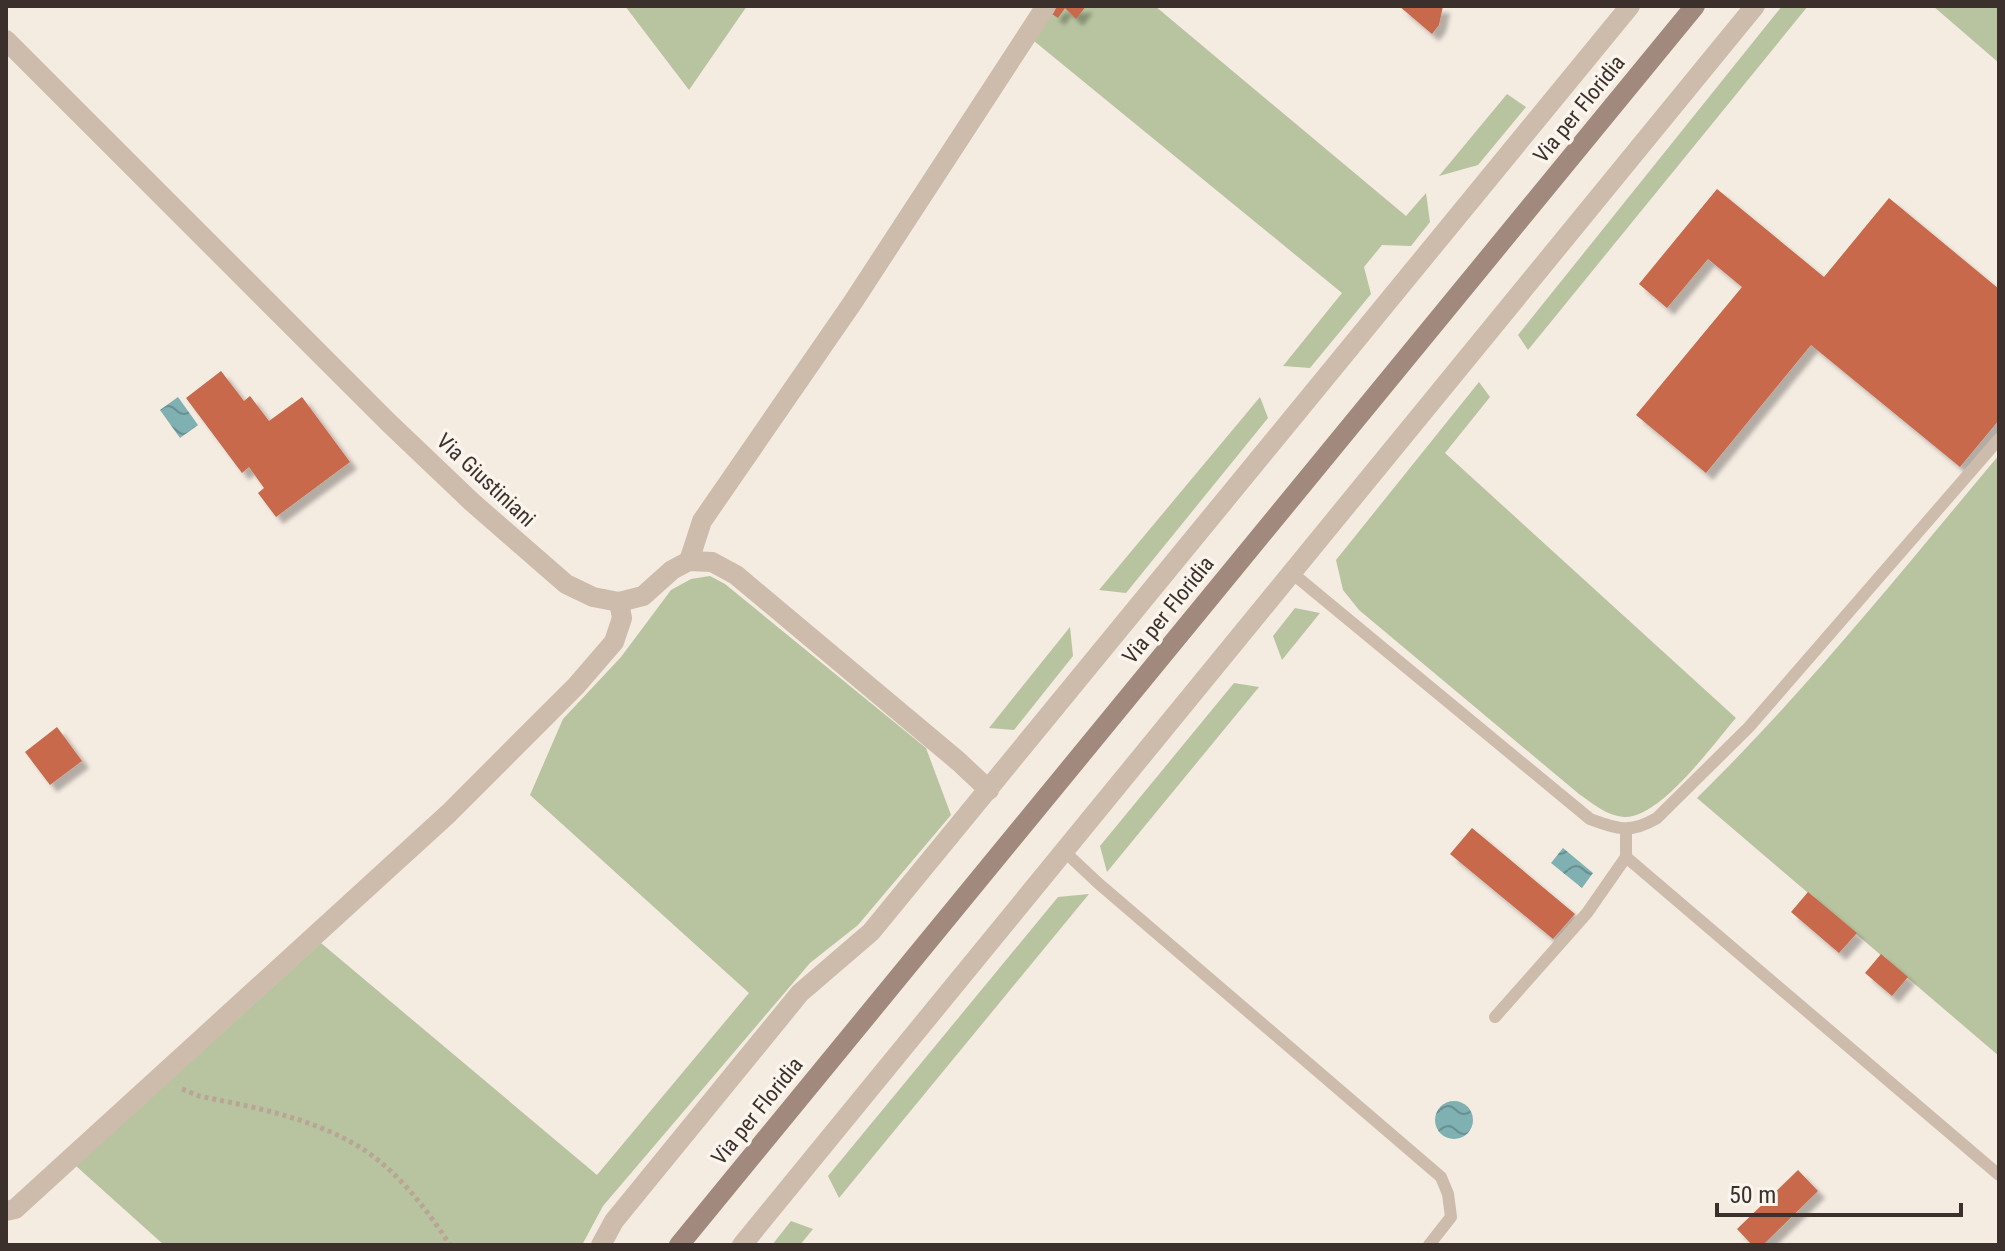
<svg xmlns="http://www.w3.org/2000/svg" width="2005" height="1251" font-family="'Roboto Condensed',sans-serif">
<defs>
<pattern id="water-waves" width="16" height="10" patternUnits="userSpaceOnUse" patternTransform="scale(2)"><rect width="16" height="10" fill="#7fb0b2"/><path d="M0 5q4-4 8 0t8 0" fill="none" stroke="#699091"/></pattern>
<filter id="shadow"><feDropShadow dx="7" dy="7" stdDeviation="2" flood-color="#0004"/></filter>
</defs>
<rect width="100%" height="100%" fill="#f4ebe1"/>
<g fill="#b8c4a0">
<polygon points="625,6 747,6 689,90"/>
<polygon points="1057,6 1155,6 1406,216 1426,193 1430,222 1411,246 1382,245 1364,267 1371,294 1310,368 1283,366 1342,293 1034,41"/>
<polygon points="1782,6 1808,6 1528,350 1518,335"/>
<polygon points="1933,6 1999,6 1999,63"/>
<polygon points="1507,94 1526,107 1478,165 1439,176"/>
<path d="M1479,382L1490,397L1445,453L1736,718C1714,743 1660,819 1624,817C1607,816 1592,803 1579,794L1359,610L1343,590L1336,560Z"/>
<polygon points="1260,397 1268,418 1126,593 1099,590"/>
<path d="M1999,455V1056L1697,798C1806,691 1901,572 1999,455Z"/>
<polygon points="710,576 725,584 926,748 951,815 858,925 810,963 603,1206 582,1245 164,1245 76,1166 321,943 597,1175 749,993 530,795 563,719 621,657 671,590 691,579"/>
<polygon points="1295,608 1320,613 1282,660 1273,636"/>
<polygon points="1070,627 1073,656 1014,730 989,728"/>
<polygon points="1234,683 1259,687 1107,872 1100,846"/>
<polygon points="1089,894 839,1198 828,1176 1058,897"/>
<polygon points="791,1221 813,1229 800,1245 772,1245"/>
</g>
<g fill="url(#water-waves)">
<polygon points="178,397 198,425 180,438 160,410"/>
<polygon points="1563,848 1593,873 1582,888 1551,863"/>
<circle cx="1454" cy="1120" r="19"/>
</g>
<g fill="#c8694b" filter="url(#shadow)">
<polygon points="1057,6 1086,6 1076,19 1065,8 1058,18 1052,14"/>
<polygon points="1399,6 1443,6 1439,25 1432,34"/>
<polygon points="1717,189 1824,277 1889,198 1999,289 1999,420 1960,467 1811,345 1706,473 1636,415 1742,287 1708,259 1667,308 1639,284"/>
<polygon points="221,371 244,401 250,396 269,421 302,397 350,462 276,517 258,493 264,488 249,467 242,473 186,398"/>
<polygon points="57,727 82,761 50,785 25,752"/>
<polygon points="1472,828 1575,914 1553,939 1450,854"/>
<polygon points="1808,892 1857,933 1839,953 1791,912"/>
<polygon points="1881,954 1908,977 1892,996 1865,973"/>
<polygon points="1798,1170 1818,1191 1763,1245 1752,1245 1737,1229"/>
</g>
<g fill="none" stroke-linecap="round" stroke-linejoin="round">
<path stroke="#b9a596" stroke-width="5" stroke-dasharray="4 4" stroke-linecap="butt" d="M182,1089L199,1096C253,1107 309,1117 358,1146C396,1169 426,1208 450,1245"/>
<g stroke="#cdbbac" stroke-width="12">
<path d="M1292,573L1590,819C1618,829 1630,834 1657,818L1749,727L1999,439"/>
<polyline points="1065,852 1098,883 1441,1177 1448,1194 1451,1217 1429,1245"/>
<polyline points="1626,857 1999,1175"/>
<polyline points="1495,1017 1587,913 1626,857 1626,830"/>
</g>
<g stroke="#cdbbac" stroke-width="20">
<polyline points="6,40 389,423 473,503 566,584 593,597 619,602 643,596 672,570 689,561 712,562 736,575 958,761 989,790"/>
<polyline points="689,561 702,521 853,302 1046,6"/>
<polyline points="6,1211 15,1209 448,814 576,686 614,642 622,618 619,602"/>
<polyline points="601,1245 614,1221 800,993 871,932 1630,6"/>
</g>
<polyline stroke="#cdbbac" stroke-width="20" points="742,1245 1755,6"/>
<polyline stroke="#a18a7d" stroke-width="20" points="679,1245 1695,6"/>
</g>
<g text-anchor="middle" dominant-baseline="central" stroke-width="7" stroke-linejoin="round" paint-order="stroke">
<g font-size="22" fill="#3b302b" stroke="#fbf5ee">
<text transform="translate(1579 109) rotate(-51)">Via per Floridia</text>
<text transform="translate(486 480) rotate(43)">Via Giustiniani</text>
<text transform="translate(1168 610) rotate(-51)">Via per Floridia</text>
<text transform="translate(757 1111) rotate(-51)">Via per Floridia</text>
</g>
</g>
<rect width="2005" height="1251" fill="none" stroke="#3b302b" stroke-width="16"/>
<path d="M1717 1203v12h244v-12" fill="none" stroke="#3b302b" stroke-width="4"/>
<text x="1729" y="1203" font-size="24" fill="#3b302b" stroke="#fbf5ee" stroke-width="6" paint-order="stroke">50 m</text>
</svg>
